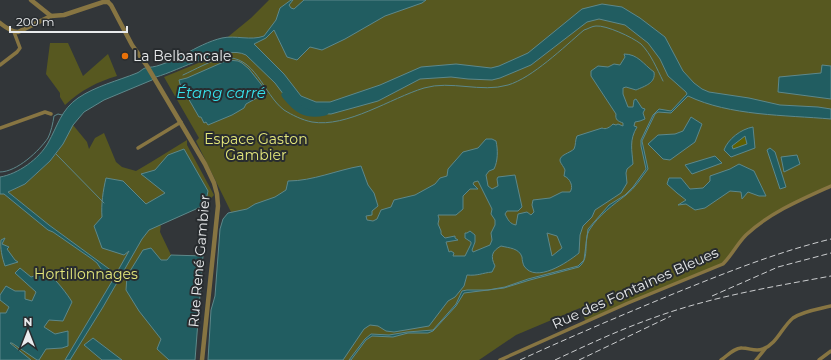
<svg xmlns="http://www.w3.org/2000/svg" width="831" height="360" font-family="Montserrat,sans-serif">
<rect width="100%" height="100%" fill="#323639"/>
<g fill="#575820">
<polygon points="269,0 831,0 831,186 769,217 750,232 723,264 586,322 580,308 516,335 479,360 212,360 222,223 231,212 196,141 199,138 164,77 213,57 218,45 251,18"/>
<path d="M50,43H68L83,76L108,54L117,76C97,82 81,90 65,105L60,97V93L46,74Z"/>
<path d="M73,125L87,142L89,149L95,138L104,133L116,162L122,167L136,171C154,161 170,150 187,140V145L214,195L205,205L161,224L160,232L171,255L203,256L195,360H0V194H4L15,203L18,200L8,192L25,184L50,161L59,150Z"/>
</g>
<polygon fill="#5f6003" points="746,135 748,144 733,149 731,146"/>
<g fill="#215d61" stroke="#5d888b" fill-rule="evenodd">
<path d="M291,0H293L289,5L291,8L294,9L304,0H426L422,3L385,16L345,39L322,50L310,47L297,60L287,57L274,30L266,38L254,44L284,74L301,96L316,102H330L380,85L421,67L456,64L491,68L499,66L528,53L582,9L602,4L622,7L640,18L665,37L683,71L694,83L702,89L709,92L749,98L780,105L818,107L831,109V119C785,115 730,116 688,96L671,113L658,112L655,114L642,141L648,169C641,178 635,188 626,195C613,205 599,215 590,229C582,241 591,257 579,267L530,280L504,288L464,293L456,306L433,331L428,333H408L393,337L372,336L366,340L351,360H349L365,339L371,334L389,335L407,332L433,330L456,304L462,291L467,290H488L505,287L528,279L578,266L584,260L588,229L609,205L625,195L633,187L646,169L641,146V140L653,115L659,109L671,111L687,94L686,92L668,76L660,59L648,43L625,25L599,19L587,22L531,65L500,78L492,80L468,79L451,77L420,79L378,101L331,114L310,113L294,106L287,99L275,83L246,55C225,44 178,71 156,77L152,80L104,100L84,112L73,125L63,144L50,161L25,184L8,192L49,225L116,274L129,251L124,255L102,248L94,226L102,217C101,204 103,191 106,178L123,181L146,204L165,193L141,174L155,170L168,155L184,149L208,191L205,205L149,230L142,239L103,307L70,360H65L114,278L101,269L97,263L92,259L53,232L48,230L4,194H0V177C18,174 39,159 48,143C58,125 61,110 78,98C96,86 117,81 137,73C140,72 142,69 145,68C150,67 155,67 160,65C168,62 178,59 185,54C196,48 209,41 222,38C235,35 251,41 264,36L276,20L280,8Z"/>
<path d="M624,54C638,54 643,64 654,72C656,83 645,86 636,90L626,87L623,88V94L628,107H633L634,100L636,99L642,108L645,109L643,113L645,119L640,121L635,122L634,126L637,127C629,140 632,150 633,164L627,169L626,173L627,183L621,193L595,210L592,217L583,226L580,235L579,253C568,262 536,284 524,266C523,264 522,260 522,257C519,248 509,248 501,246C492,251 490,256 495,266L492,272C482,273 478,276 467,275L464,286L455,297L448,301L429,326L394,332L386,331L378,326L370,325L364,329L343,360H208L211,310L215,296L220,229L223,219L228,213L247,209L255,204L275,197L286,190L288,181C313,181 337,170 361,166L368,185L374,193L378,206L372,211V215L366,216L367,220L373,221L377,219L381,210L391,207L394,200L415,195L435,184L440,178L447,176L448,169L463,152L478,148L486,139H492L496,141C498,150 498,161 494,169L489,171L486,175L488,186L492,189L498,186L497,179L498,177L515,175L522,207L518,211H507L505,214C508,220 510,224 516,225L518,214L527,212L531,215L534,212L532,205L533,200L550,198L562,192H570C574,187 570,178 564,176L565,170C564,167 561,164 560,161C559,155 570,153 574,149C576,145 575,140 577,136L602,128C606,130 610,127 613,124L616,125L618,124L623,126V123C618,121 615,120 616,114L591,76V71L598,66L608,67L614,64L620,65L625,57ZM478,181L492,209L491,214L495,220V225L491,233L492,240L490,245L473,252L472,250L475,242V235L470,231L467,233H465V238L471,242V244L465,256H453L454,253L451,251L449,252L446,242L458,240L455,238V236L445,238L441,234V231L438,224L439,219L438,215H456L463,209V196L470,189H478L473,184L474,182ZM547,233L557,236L562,248L552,256Z"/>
<polygon points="228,60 238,61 242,63 249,69 264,88 262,95 246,104 244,108 232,115 208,125 206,122 204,123 201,117 199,117 180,84 179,80 187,78"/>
<polygon points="822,65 831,66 831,99 778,92 779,77 821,73"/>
<polygon points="691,117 702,124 695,142 670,160 663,159 648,144 658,135 675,134 683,131"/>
<path d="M753,127L755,148L731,157L724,150C728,139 741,129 753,127ZM745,136L747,144L733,149L732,146Z"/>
<polygon points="770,148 775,152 786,187 780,189 767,150"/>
<polygon points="797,155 800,164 784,172 781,157"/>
<polygon points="715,156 722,163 692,174 685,165"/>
<polygon points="739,164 754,171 766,196 759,196 748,192 742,199 741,192 730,191 705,208 695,210 686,204 678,205 686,200 677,193 667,184 669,178 681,178 690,189 703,188 710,181 710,176 730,169"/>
<path d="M5,238L2,244L9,247L7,249L15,260L18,262L5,266C2,257 0,248 1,240Z"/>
<polygon points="151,248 161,260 167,260 171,255 203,256 195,360 169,360 157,349 161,339 139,311 126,290 127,276 143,250"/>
<path d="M20,268L31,277C37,275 43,273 49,275C55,278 68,295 72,302L63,321L49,320L44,327L55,334L68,331V346L62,348L46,349L39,360H37L12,343H10L31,360H0V313H6L9,307L0,300V295L6,286L15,291H25V299L32,301L36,292L15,273Z"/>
<polygon points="93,338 122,360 102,360 84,345"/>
</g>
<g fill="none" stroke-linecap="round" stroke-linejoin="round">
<g stroke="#5d888b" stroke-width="1">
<path d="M183,75C194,70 212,60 223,58C255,54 263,94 284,110C292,115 302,120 312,122C347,128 391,98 424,88C451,80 481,93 508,85C532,78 564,47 584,30C588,29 592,26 596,26C606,25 632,37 641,44C651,54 657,69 663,81"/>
<polyline points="56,154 104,203"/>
<path d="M0,172C17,172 39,151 48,138C51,132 53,123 54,116L58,114L62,115"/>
</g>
<path stroke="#215d61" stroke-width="7" d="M285,95C297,110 305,116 325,112"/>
<g stroke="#877542" stroke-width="3.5">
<polyline points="0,65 17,52 20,48 14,32"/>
<polyline points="0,128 45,112 51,114"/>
<polyline points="138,148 181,122"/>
<path d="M500,360L628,303L723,264C732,255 737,244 746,235C769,213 802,199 831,186"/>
<path d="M721,360C727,356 735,347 742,348C750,348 755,352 763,349C777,344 782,327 793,318C803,311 819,309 831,306"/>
<polyline points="756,360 765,349"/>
<polyline points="819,360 831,351"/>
</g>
<g stroke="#877542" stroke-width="4.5">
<polyline points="31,0 51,16"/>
<polyline points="108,2 111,5 132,45 147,66 205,164 214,183 217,194 218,206 202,360"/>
<path d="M0,23C5,27 11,32 18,32L51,16L64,15L103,2H108"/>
</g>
<g stroke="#cbcdcf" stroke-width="1" stroke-dasharray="6 3" stroke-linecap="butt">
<polyline points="712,296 778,267 831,253"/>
<path d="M520,360C570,337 622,315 673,294C725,273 777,252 831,239"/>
<path d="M555,360C587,345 619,330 653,318C710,297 771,287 831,276"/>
<polyline points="579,360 671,316"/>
</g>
</g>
<circle fill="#e8710a" stroke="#282c2f" stroke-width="1.5" cx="125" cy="56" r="4"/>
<g text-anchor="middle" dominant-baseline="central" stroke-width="4" stroke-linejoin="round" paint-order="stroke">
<g font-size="14" fill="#e9ebed" stroke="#282c2f" text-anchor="start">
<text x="133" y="56">La Belbancale</text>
</g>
<g font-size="14" fill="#e4e77b" stroke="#282c2f">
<text x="256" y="139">Espace Gaston<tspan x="256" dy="16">Gambier</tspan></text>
<text x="86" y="274">Hortillonnages</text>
</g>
<g font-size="14" fill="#e9ebed" stroke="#282c2f">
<text transform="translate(199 261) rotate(-85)">Rue René Gambier</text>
<text transform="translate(635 288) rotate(-24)">Rue des Fontaines Bleues</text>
</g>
<g font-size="15" font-style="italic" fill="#36e1eb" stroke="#282c2f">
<text x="221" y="92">Étang carré</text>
</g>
</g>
<g transform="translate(28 332)" stroke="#282c2f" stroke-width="3" paint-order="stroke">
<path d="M0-3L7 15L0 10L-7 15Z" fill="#e9ebed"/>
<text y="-6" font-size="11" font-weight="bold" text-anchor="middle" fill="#e9ebed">N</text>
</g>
<path d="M10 26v6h117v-6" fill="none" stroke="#e9ebed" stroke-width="2"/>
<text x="16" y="26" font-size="12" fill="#e9ebed" stroke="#282c2f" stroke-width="3" paint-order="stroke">200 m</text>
</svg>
